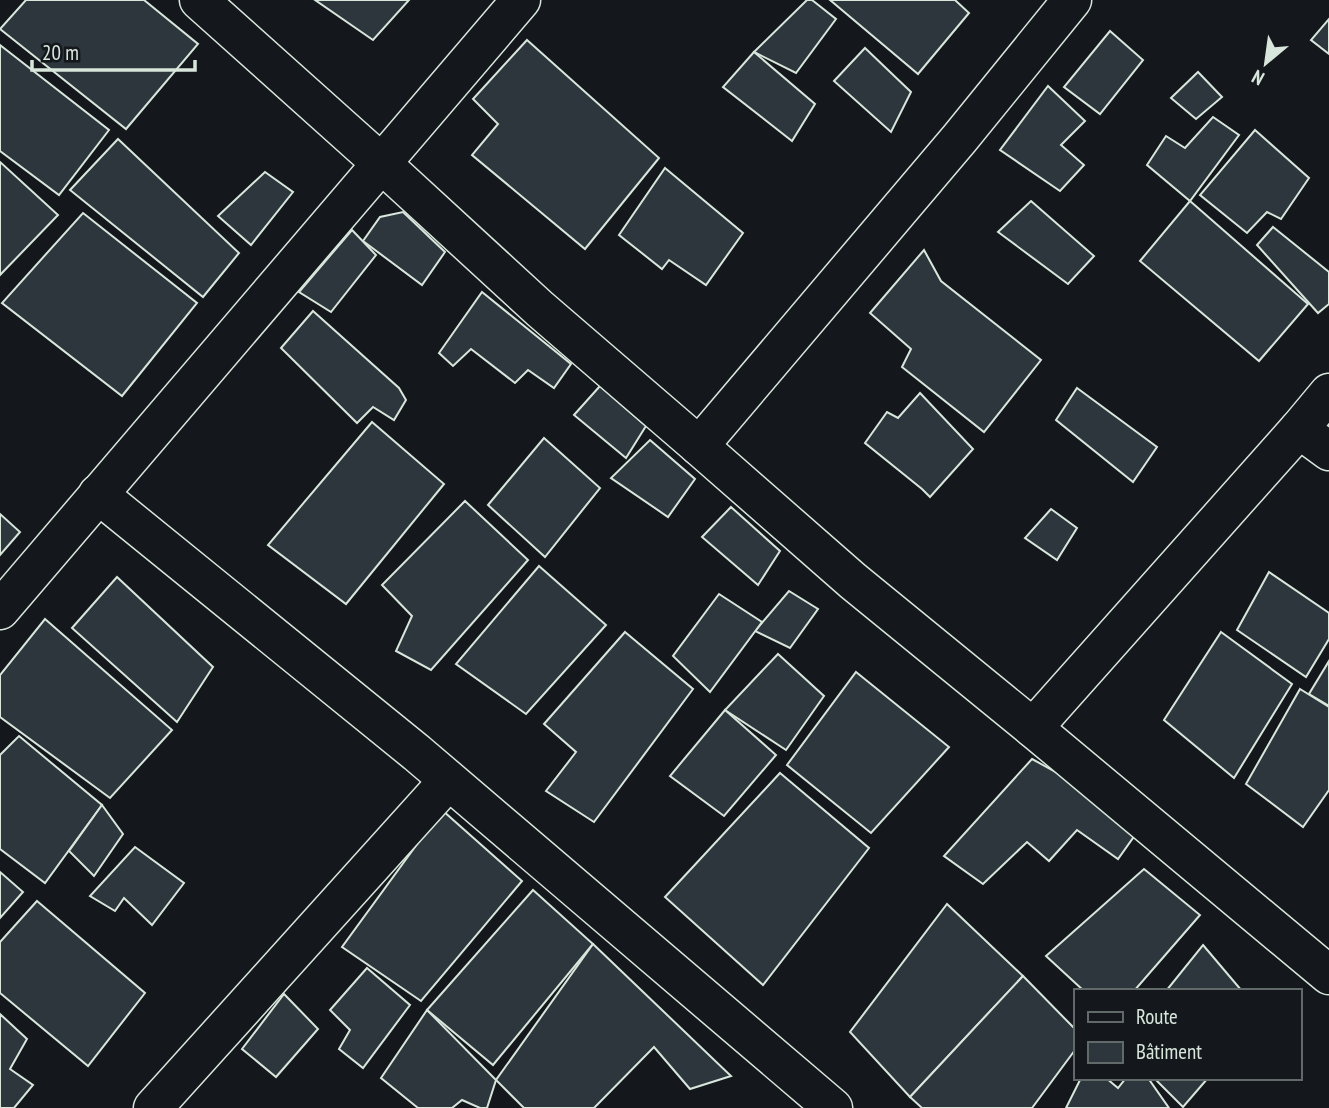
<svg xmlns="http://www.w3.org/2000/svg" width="1329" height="1108" font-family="'PT Sans Narrow',sans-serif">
<rect width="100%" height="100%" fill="#14181c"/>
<g fill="#2c363c" stroke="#d8e6dc" stroke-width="2">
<polygon points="26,0 144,0 198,44 126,129 0,29"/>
<polygon points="315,0 409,0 373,40"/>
<polygon points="807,0 812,0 836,19 796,73 754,52"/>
<polygon points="830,0 955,0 969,13 918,74"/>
<polygon points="1329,19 1329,54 1311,40"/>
<polygon points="1110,31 1143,60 1100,114 1064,87"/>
<polygon points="527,40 659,158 585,249 472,155 498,124 473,99"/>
<polygon points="0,45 109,130 59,195 0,151"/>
<polygon points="865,48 911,92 891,132 834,81"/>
<polygon points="754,52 815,104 792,141 723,87"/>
<polygon points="1198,72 1222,97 1196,119 1171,98"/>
<polygon points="1048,86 1085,121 1061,145 1084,165 1060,191 1000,150"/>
<polygon points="1213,117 1239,135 1190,201 1147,165 1166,136 1185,148"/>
<polygon points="1255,130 1309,178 1281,219 1267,212 1247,233 1200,195"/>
<polygon points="118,139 239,253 203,297 70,190"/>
<polygon points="0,162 58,215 0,275"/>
<polygon points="665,168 743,233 706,285 669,260 662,269 619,235"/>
<polygon points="265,172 293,192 251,245 218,216"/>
<polygon points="1031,201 1094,256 1068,284 998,232"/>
<polygon points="1190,201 1308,304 1259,361 1140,261"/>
<polygon points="403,212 445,252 422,285 363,241 380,217"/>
<polygon points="83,213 197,303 122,396 2,303"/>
<polygon points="1273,227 1329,272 1329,304 1318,313 1257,245"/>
<polygon points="352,230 376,255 331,312 299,292"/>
<polygon points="924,250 941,281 1041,360 984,432 902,367 911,349 870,313"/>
<polygon points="482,292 571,364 554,388 528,370 515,383 471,349 453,366 439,353"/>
<polygon points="313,311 399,388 406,400 394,420 373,407 357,423 281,348"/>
<polygon points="600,386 646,426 626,458 574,415"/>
<polygon points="1077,388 1157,447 1133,482 1056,420"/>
<polygon points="920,393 973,449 930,497 922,489 865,443 887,412 898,418"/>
<polygon points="372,422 444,484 346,604 268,545"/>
<polygon points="544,438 600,488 545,557 488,505"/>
<polygon points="650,440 695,479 668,517 611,478"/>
<polygon points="465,501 528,560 431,670 396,651 412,616 382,585"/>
<polygon points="731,507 780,551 758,585 702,537"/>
<polygon points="1051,509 1077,528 1057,560 1025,538"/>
<polygon points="0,514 20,532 0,555"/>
<polygon points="539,566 606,625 526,714 456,664"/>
<polygon points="1269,572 1329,613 1329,639 1306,677 1237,630"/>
<polygon points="117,577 213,667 177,722 72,628"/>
<polygon points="789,591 818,609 790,648 755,631"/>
<polygon points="719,594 762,622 710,692 673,656"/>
<polygon points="45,619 172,730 110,798 0,717 0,675"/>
<polygon points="625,632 693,689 594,822 546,791 576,752 544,724"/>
<polygon points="1221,632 1292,684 1234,778 1164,720"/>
<polygon points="778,654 824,696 786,750 725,710"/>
<polygon points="1329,661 1329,706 1309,694"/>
<polygon points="856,672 949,747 871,833 787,765"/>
<polygon points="1300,689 1329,707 1329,790 1303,827 1246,784"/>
<polygon points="725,710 776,755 724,816 670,776"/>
<polygon points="19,736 102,805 45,883 0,849 0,755"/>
<polygon points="1032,759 1145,821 1118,859 1077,830 1049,861 1027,842 983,884 944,856"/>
<polygon points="780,773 869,848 763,985 665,897"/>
<polygon points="102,805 123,834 94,876 69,851"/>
<polygon points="442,810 522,881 421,1001 342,947"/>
<polygon points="135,847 184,883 152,925 124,898 115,911 90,896"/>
<polygon points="1144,869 1200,915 1134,991 1084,991 1046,956"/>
<polygon points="0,872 23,892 0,918"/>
<polygon points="533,890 593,944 493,1065 427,1010"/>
<polygon points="37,901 145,993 88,1066 0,993 0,942"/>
<polygon points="947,904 1023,976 910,1097 850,1032"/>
<polygon points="593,944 731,1076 690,1089 654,1047 594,1108 524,1108 496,1080"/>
<polygon points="1203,945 1242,991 1166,991"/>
<polygon points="367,968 410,1005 363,1068 339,1049 350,1030 330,1010"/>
<polygon points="1023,976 1075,1029 1075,1050 1032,1108 922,1108 910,1097"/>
<polygon points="284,994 318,1029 276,1077 242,1049"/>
<polygon points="427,1010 496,1080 487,1108 480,1108 462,1100 452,1108 418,1108 381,1078"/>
<polygon points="0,1014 27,1039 10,1069 33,1085 14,1108 0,1108"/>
<polygon points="1081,1078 1106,1078 1118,1088 1126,1078 1148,1078 1169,1108 1066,1108"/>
<polygon points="1154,1078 1208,1078 1183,1107"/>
</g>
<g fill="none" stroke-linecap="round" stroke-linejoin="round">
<g stroke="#d8e6dc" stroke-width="41">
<g id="minor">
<polyline points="199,0 381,163 540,309 699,446 853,581 1033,728 1329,975"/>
<polyline points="1299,429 1329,451"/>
<polyline points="699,446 960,138 1072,0"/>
<polyline points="98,494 417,753 833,1108"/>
<polyline points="0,610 521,0"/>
<polyline points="1033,728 1299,429 1329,393"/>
<polyline points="153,1108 448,781"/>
</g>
</g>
<use href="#minor" stroke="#14181c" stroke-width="38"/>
</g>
<rect x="1074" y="989" width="228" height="91" fill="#14181c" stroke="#626a69" stroke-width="2"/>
<rect x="1088" y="1012" width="35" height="10" fill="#14181c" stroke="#626a69" stroke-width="2"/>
<text x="1136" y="1024" font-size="21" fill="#d8e6dc">Route</text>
<rect x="1088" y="1042" width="35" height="21" fill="#2c363c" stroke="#626a69" stroke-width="2"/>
<text x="1136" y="1059" font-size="21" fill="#d8e6dc">Bâtiment</text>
<g transform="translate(1266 63) rotate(209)" stroke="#14181c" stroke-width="5" paint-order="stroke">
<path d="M0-5L12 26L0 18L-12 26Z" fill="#d8e6dc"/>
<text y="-10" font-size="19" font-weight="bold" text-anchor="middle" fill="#d8e6dc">N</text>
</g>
<path d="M32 60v10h163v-10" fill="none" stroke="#d8e6dc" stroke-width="3.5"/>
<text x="42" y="60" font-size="21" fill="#d8e6dc" stroke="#14181c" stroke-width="5" paint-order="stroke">20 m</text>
</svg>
